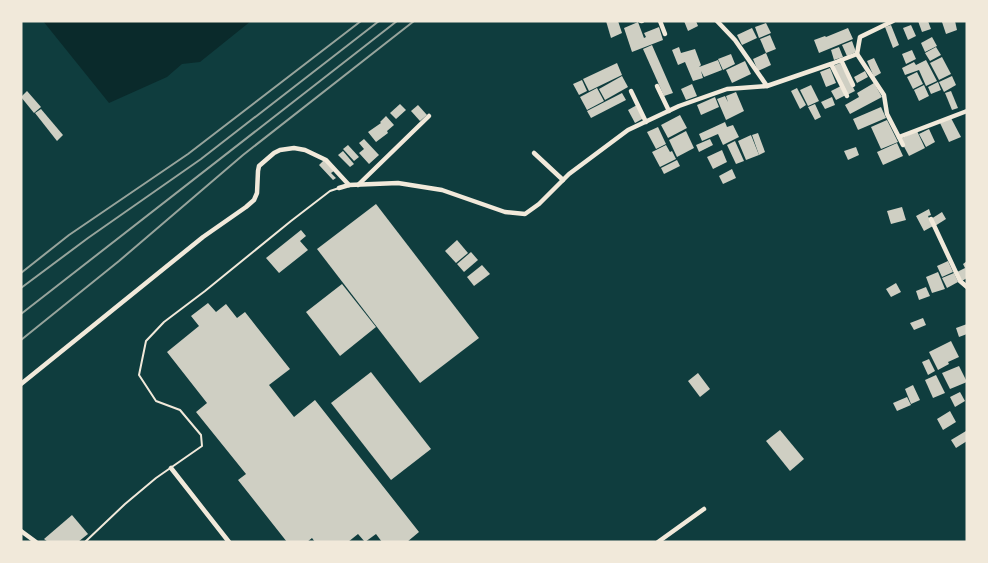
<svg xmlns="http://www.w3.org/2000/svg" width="988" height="563" font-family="Quicksand,sans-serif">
<rect width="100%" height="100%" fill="#0f3d3e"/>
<polygon fill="#0a2a2b" points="43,21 251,21 200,62 182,64 167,77 109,103"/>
<g fill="#cfcfc3">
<polygon points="606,21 618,21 622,33 611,38"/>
<polygon points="684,21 696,21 698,26 688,31"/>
<polygon points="918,21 928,21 931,29 922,32"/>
<polygon points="945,21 955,21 957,30 946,34 942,22"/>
<polygon points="638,22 644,38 646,37 644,33 659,27 663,40 632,52 624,28"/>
<polygon points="766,23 771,33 759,38 755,27"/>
<polygon points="891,25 899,45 893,48 885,27"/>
<polygon points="911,25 916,36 908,40 903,28"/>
<polygon points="752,28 757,38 742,45 737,35"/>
<polygon points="848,28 853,39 819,53 814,40 825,36 826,37"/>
<polygon points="770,35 776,49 766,53 760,39"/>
<polygon points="932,37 937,46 925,52 921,43"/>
<polygon points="852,41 856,52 847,56 842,45"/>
<polygon points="652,45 673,93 664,96 643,49"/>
<polygon points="679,47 681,53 695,49 701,65 699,67 718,60 722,70 704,77 701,71 703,78 693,81 685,62 678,65 672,50"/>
<polygon points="839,47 843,57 834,60 831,50"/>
<polygon points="936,47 941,55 930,61 925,53"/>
<polygon points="912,50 916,59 906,64 902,54"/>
<polygon points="766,53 771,65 758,71 753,59"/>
<polygon points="731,54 735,64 723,70 718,59"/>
<polygon points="942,57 951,74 939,80 930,63"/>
<polygon points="874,58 881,73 874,77 867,61"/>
<polygon points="926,60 937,81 926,86 919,70 905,75 902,68 914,62 916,65"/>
<polygon points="745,61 751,74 732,83 726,70"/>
<polygon points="617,63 622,75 589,91 583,79"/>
<polygon points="840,63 855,91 847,95 833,66"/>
<polygon points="830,68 836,83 826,87 820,72"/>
<polygon points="865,71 868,77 857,83 854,77"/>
<polygon points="917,72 923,84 913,89 907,77"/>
<polygon points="622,76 628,87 605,100 599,89"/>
<polygon points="952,76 956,85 944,92 939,82"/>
<polygon points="582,80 587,91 579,95 573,84"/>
<polygon points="938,82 941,90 931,94 928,87"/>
<polygon points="874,83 882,97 850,114 845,105 859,97 857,93"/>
<polygon points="692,84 697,96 686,100 681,89"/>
<polygon points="811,85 819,101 808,106 800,90"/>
<polygon points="924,85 929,96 919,101 914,90"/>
<polygon points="841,86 846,95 836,100 831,91"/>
<polygon points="597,88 604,101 587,110 580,97"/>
<polygon points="797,88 806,105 800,109 791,91"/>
<polygon points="27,91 41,107 34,113 21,97"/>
<polygon points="951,91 958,108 952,110 945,93"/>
<polygon points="736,92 744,111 726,120 717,99 725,96 728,102 726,96"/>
<polygon points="622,93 626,100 591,118 587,111"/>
<polygon points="715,97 719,107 701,115 697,105"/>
<polygon points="832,97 835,105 825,109 821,102"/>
<polygon points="400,104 406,110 396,119 390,113"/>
<polygon points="815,104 821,117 815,120 808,107"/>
<polygon points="418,105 427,115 420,121 411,111"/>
<polygon points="637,105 644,118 635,123 628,110"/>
<polygon points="881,107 886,118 858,130 853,119"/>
<polygon points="41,109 63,135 57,141 35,113"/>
<polygon points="680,115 687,128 668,138 661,125"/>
<polygon points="386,116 394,125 387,131 388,133 376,142 368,132 381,123 380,122"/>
<polygon points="951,118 961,137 949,142 940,123"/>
<polygon points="887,120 898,142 881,149 871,127"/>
<polygon points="725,122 727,127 733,125 739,137 723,145 718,134 702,141 699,134"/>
<polygon points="658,127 666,144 656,149 647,132"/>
<polygon points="929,129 935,142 926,147 919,134"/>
<polygon points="686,131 694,148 677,157 669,140"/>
<polygon points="917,131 925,148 909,156 900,139"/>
<polygon points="758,133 765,152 759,155 752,135"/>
<polygon points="751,135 759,155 746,160 738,141"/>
<polygon points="364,139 379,155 369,164 359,153 364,149 359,143"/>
<polygon points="710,139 713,145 699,152 696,145"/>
<polygon points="735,141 744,161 736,164 727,145"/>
<polygon points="897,143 903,156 883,165 877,152"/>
<polygon points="348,145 359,157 354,161 343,149"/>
<polygon points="666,145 670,152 672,151 676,159 660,167 652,152"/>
<polygon points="856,147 859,155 848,160 844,151"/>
<polygon points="722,150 727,162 713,169 707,157"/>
<polygon points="343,151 354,164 350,167 338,155"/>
<polygon points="324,160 334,171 331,173 336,178 333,180 319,165"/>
<polygon points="677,160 680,166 664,174 661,168"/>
<polygon points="732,169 736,178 723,184 719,176"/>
<polygon points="376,204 479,338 420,383 317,249"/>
<polygon points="902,207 906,220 891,224 887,211"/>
<polygon points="929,209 931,215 928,216 933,226 924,231 916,216"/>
<polygon points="942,212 946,219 935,226 931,219"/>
<polygon points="301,230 306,236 300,241 308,250 279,273 266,258"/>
<polygon points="457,240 468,253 456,263 445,251"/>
<polygon points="471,252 478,260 464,272 457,264"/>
<polygon points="948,261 953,272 942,277 937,266"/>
<polygon points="967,261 967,278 962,281 957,272 965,268 963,264"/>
<polygon points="482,265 490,274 474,286 467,277"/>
<polygon points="938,272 945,289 932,293 926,277"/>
<polygon points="954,273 958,282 947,288 942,278"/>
<polygon points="896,283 901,292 891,297 886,289"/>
<polygon points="342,284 376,327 340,356 306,312"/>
<polygon points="926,287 930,296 919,300 916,291"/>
<polygon points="208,303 216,312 226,304 237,318 245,312 290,369 269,385 294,417 315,400 419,532 407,542 382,542 376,534 365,542 358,534 348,542 315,542 312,538 307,542 287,542 238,480 246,474 196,412 207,403 167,352 199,326 191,316"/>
<polygon points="923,318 926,325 914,330 910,323"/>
<polygon points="967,324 967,334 959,337 956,328"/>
<polygon points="951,341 959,357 948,362 949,364 938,370 929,352"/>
<polygon points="929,359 935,371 928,375 922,362"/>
<polygon points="959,366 967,382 950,389 942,373"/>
<polygon points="371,372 431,449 391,480 331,403"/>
<polygon points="698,373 710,389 700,397 688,381"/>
<polygon points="936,375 945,393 933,398 925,380"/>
<polygon points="913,385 920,400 911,404 905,389"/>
<polygon points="960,392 965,401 955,407 950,397"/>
<polygon points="907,397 911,405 897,411 893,403"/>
<polygon points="950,411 956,422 943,430 937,419"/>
<polygon points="780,430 804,459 790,471 766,441"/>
<polygon points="966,431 967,434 967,441 956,448 951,440"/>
<polygon points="72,515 88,534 78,542 48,542 44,539"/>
</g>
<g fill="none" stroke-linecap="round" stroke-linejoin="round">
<polyline stroke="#f1e9da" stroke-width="2" points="85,542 125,504 156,478 202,446 201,435 180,410 156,401 139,375 146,341 164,322 205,291 291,221 330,191 339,188"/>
<g stroke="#f1e9da" stroke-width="4.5">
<polyline points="641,21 642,21"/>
<polyline points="660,21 665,34"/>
<polyline points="717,21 735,40 767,86"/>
<polyline points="857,54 884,95 887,114 903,145"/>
<polyline points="841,60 853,85"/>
<polyline points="831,64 847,96"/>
<polyline points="657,86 669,111"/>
<polyline points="631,91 646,122"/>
<polyline points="899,137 967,111"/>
<polyline points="534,153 563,180"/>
<polyline points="358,185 429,116"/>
<polyline points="339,188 349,185 398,183 442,190 505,212 525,214 539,204 569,174 628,130 679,106 727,89 767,86 831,64 857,54 860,37 893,21"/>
<polyline points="931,219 960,281 967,287"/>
<polyline points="21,384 203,237 246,207 254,200 257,193 258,171 259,166 274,153 280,150 294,148 305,150 326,160 349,185"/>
<polyline points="171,468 229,542"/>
<polyline points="21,531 36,542"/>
<polyline points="658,542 704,509"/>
</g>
<g stroke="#97a49c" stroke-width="2">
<polyline points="21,273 69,235 188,154 361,21"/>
<polyline points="21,288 88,238 201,159 379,21"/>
<polyline points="21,314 397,21"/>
<polyline points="21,340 119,261 243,155 414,21"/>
</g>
</g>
<rect width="988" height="563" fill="none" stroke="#f1e9da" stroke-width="45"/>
</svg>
